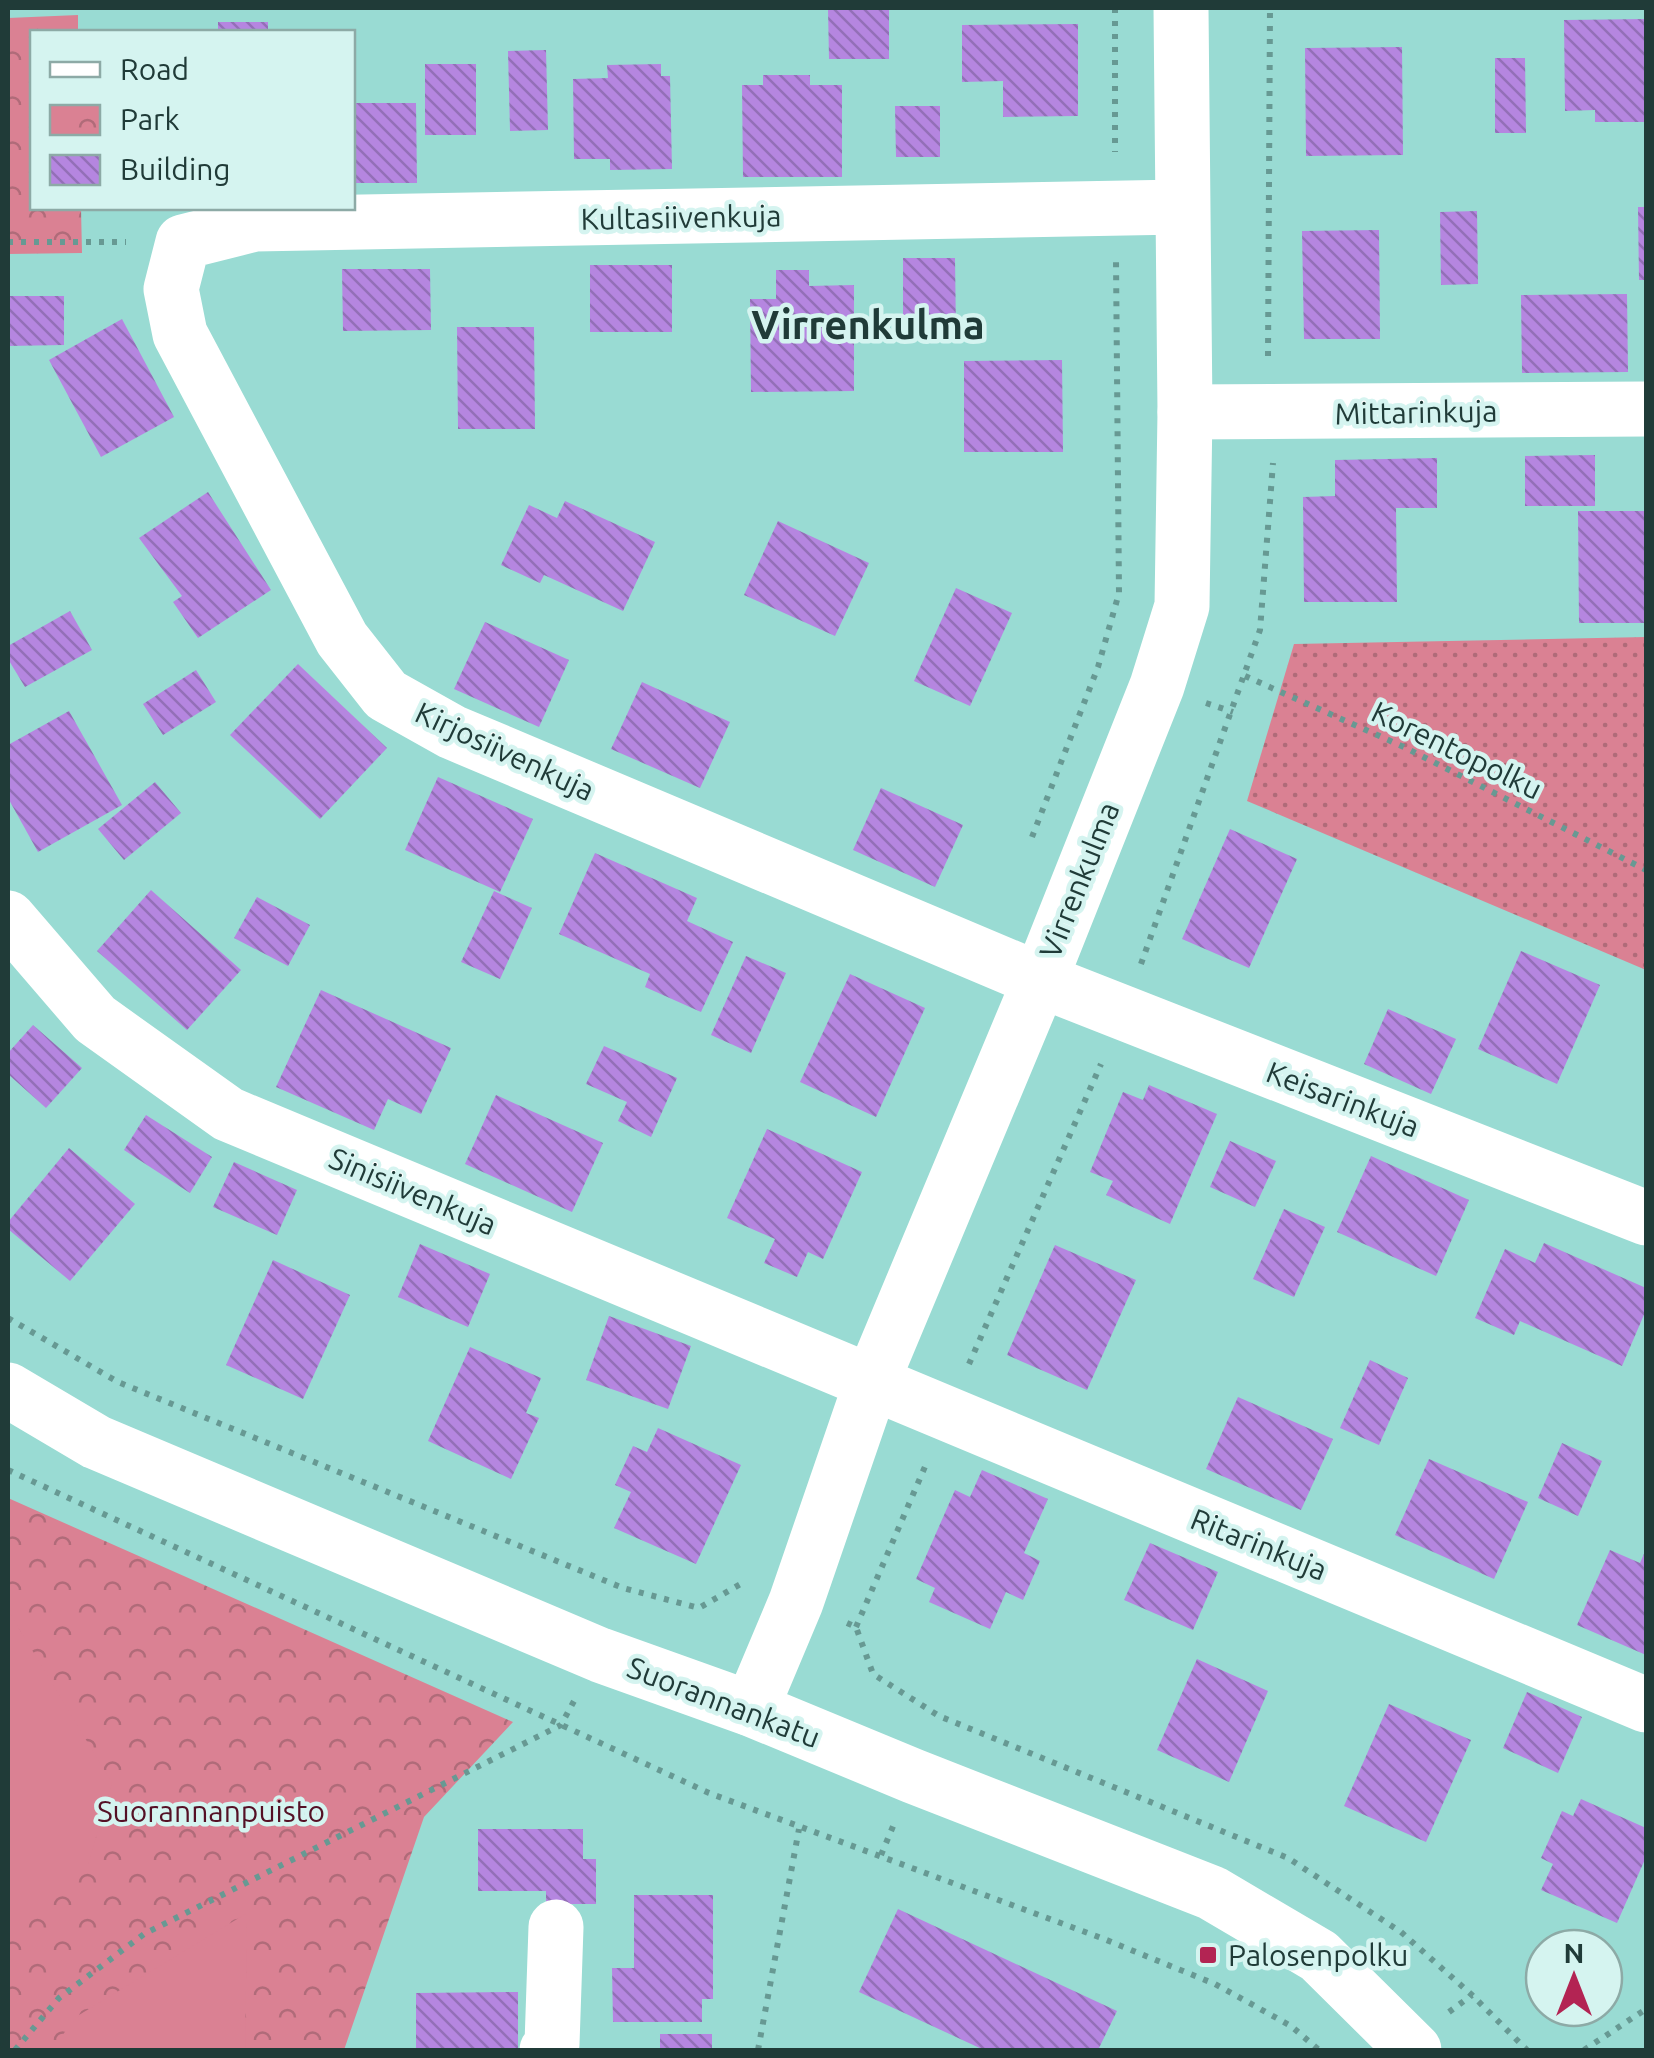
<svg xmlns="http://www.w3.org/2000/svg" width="1654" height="2058" font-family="Ubuntu,sans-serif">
<defs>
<pattern id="grass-dots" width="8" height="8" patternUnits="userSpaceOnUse" patternTransform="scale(2.5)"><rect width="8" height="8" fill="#da8193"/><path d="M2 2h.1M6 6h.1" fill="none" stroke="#b06b79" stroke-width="1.8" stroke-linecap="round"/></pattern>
<pattern id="park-crowns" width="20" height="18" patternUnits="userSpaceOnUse" patternTransform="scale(2.5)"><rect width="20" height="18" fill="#da8193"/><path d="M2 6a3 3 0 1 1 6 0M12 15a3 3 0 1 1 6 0" fill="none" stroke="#b06b79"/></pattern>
<pattern id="building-back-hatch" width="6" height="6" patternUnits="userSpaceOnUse" patternTransform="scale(2.5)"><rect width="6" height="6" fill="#b586e0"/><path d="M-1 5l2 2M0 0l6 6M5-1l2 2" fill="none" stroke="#936fb7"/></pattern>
</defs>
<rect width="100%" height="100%" fill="#99dbd3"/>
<polygon fill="url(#grass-dots)" points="1646,637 1646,970 1247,801 1294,644"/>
<g fill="url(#park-crowns)">
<polygon points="78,15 78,32 32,32 32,208 81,208 82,253 8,254 8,18"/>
<polygon points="8,1498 513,1722 424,1817 344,2050 8,2050"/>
</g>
<g fill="#da8193">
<polygon points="8,1610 112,1783 88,1864 8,1942"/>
<polygon points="247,1913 245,2050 50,2050 79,2015"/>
</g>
<g fill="url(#building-back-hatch)">
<polygon points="828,8 889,8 889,59 829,59"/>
<polygon points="1646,19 1646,122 1595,122 1595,110 1565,111 1564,20"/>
<rect x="218" y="22" width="50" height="10"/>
<polygon points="1078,24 1078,116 1003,117 1003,81 962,82 962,25"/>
<polygon points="1402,47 1403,155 1306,156 1305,48"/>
<polygon points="546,50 548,130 510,131 508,51"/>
<polygon points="1495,58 1525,58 1526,133 1495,133"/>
<rect x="425" y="64" width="51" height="71"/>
<polygon points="661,64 661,76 670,76 672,169 610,170 610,159 574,159 573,79 608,78 607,65"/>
<polygon points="763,75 810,75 810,85 842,85 842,177 743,177 742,85 763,85"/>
<polygon points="352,103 416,103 417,183 352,183"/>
<polygon points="895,106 940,106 940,157 896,157"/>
<polygon points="1638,207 1646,207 1646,280 1639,280"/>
<polygon points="1477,211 1478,284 1441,285 1440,212"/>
<polygon points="1379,230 1380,339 1304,339 1302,231"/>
<polygon points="903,258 955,258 956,334 903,334"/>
<rect x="590" y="265" width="82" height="67"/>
<polygon points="342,269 430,269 431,330 343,331"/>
<polygon points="776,270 809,270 809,286 854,285 854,391 751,392 750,299 776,299"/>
<polygon points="1627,294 1628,372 1522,373 1521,295"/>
<polygon points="8,296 64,296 64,345 8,346"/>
<polygon points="122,319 174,417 101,457 49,360"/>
<polygon points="457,327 534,327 535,429 458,429"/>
<polygon points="1062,360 1063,452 964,452 964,361"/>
<polygon points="1595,455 1595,506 1525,506 1525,456"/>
<polygon points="1437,458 1437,508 1396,508 1397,602 1304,602 1303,497 1335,496 1335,460"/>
<polygon points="208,492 271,590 198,638 173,602 182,596 139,538"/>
<polygon points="565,501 655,542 623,611 544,575 540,583 501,565 529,505 557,518"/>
<polygon points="1578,511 1646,511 1646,623 1579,623"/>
<polygon points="778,521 869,563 835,636 744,595"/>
<polygon points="956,588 1012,613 970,706 914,681"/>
<polygon points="70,611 92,650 25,687 8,659 8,646"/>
<polygon points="485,622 569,660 539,727 454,689"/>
<polygon points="298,664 387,748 320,819 230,735"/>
<polygon points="196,670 216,702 163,735 143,704"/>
<polygon points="642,682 730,722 700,788 611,749"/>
<polygon points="69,711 122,805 38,852 8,798 8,745"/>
<polygon points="438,777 533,819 500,892 405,850"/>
<polygon points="155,782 181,813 124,860 98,829"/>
<polygon points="881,788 963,825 935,887 853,850"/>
<polygon points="1230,829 1297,859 1249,968 1182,939"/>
<polygon points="595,853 697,898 687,921 733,942 701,1012 645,987 650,974 559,934"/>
<polygon points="151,890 241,970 187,1030 97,951"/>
<polygon points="494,891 532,908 500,979 461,962"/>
<polygon points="257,897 310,925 288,966 234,938"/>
<polygon points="1521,951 1600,985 1557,1084 1478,1049"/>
<polygon points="746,956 786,973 751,1053 711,1035"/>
<polygon points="850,974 925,1008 876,1117 800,1082"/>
<polygon points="321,990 451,1048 421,1114 388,1099 374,1130 276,1087"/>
<polygon points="1388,1009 1456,1039 1431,1094 1364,1064"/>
<polygon points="33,1025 82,1068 46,1108 8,1074 8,1053"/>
<polygon points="604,1046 677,1078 651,1137 618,1121 627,1102 586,1084"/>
<polygon points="1149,1085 1217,1114 1170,1224 1106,1195 1113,1181 1090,1172 1123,1092 1143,1100"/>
<polygon points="496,1095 603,1143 572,1212 465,1164"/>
<polygon points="146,1115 212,1157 190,1193 124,1150"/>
<polygon points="767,1129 862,1172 823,1259 808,1252 797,1277 764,1263 775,1239 727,1218"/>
<polygon points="1230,1141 1276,1161 1255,1207 1210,1187"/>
<polygon points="69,1148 135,1204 70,1281 8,1229 8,1222"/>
<polygon points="1371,1156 1469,1200 1436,1276 1337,1232"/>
<polygon points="234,1162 297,1190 277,1235 213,1207"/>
<polygon points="1284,1209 1325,1227 1294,1297 1253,1279"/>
<polygon points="1544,1243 1646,1288 1646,1310 1622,1366 1520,1321 1514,1335 1475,1318 1505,1249 1535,1263"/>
<polygon points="420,1244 490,1274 468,1327 398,1297"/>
<polygon points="1055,1245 1136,1280 1087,1390 1007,1355"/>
<polygon points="273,1260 350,1295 303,1399 226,1365"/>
<polygon points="609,1316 691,1346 668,1409 586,1380"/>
<polygon points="470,1347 541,1378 526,1413 539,1418 511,1479 428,1441"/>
<polygon points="1370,1360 1408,1378 1379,1445 1340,1428"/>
<polygon points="1238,1397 1333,1439 1301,1510 1206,1469"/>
<polygon points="658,1428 741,1465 696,1564 614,1528 631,1492 615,1485 633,1446 647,1452"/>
<polygon points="1562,1443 1602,1461 1578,1516 1538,1498"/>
<polygon points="1429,1459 1528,1502 1494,1579 1395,1535"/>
<polygon points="982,1470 1048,1499 1024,1553 1040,1561 1023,1600 1006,1592 990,1629 929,1602 935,1588 916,1579 955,1490 970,1497"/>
<polygon points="1150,1543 1218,1572 1193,1630 1124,1600"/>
<polygon points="1646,1549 1646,1655 1577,1625 1610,1550 1640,1563"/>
<polygon points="1197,1659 1268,1691 1229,1782 1157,1750"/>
<polygon points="1527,1692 1582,1717 1558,1773 1503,1748"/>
<polygon points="1389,1704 1471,1740 1426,1842 1344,1806"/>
<polygon points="1581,1799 1646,1828 1646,1857 1617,1923 1541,1890 1553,1864 1541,1858 1562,1811 1573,1816"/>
<polygon points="478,1829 583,1829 583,1859 596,1859 596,1904 546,1904 546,1891 478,1891"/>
<polygon points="634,1895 713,1895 713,1999 702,1999 702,2022 613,2022 612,1968 634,1968"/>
<polygon points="898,1909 1117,2011 1098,2050 984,2050 859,1992"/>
<polygon points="518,1992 518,2050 416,2050 416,1993"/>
<rect x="660" y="2034" width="52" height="16"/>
</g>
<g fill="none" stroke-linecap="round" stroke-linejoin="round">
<g stroke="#679993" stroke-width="6" stroke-dasharray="5 8" stroke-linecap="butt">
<polyline points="1115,8 1115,152"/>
<polyline points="8,242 126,242"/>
<polyline points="1268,356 1270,8"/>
<polyline points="1245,676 1404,747 1646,870"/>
<polyline points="1206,703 1233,712"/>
<polyline points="1032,837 1098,667 1119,593 1116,260"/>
<polyline points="1141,964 1260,630 1273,463"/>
<polyline points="8,1318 118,1382 623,1588 699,1608 744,1582"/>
<polyline points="969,1364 1101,1064"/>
<polyline points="8,1470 709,1793 1104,1939 1215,1984 1291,2026 1319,2050"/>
<polyline points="847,1623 856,1627 873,1674 939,1716 1288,1858 1401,1932 1472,1995 1527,2050"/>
<polyline points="856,1627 927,1462"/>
<polyline points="881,1855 894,1824"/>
<polyline points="1449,2012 1472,1995"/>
<polyline points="15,2050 59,1998 144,1934 561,1725 574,1701"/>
<polyline points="758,2050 799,1829"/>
<polyline points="1584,2050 1646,2009"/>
</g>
<g stroke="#fff" stroke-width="55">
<polyline points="1181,207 255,224 183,242 171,289 180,334 342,639 386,695 452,732 1040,980 1646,1218"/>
<polyline points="1185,412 1646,409"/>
<polyline points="8,918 95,1019 228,1114 1646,1705"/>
<polyline points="8,1390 96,1442 600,1655 751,1709 913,1776 1212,1893 1319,1956 1414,2050"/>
<polyline points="751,1709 796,1602 871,1384 1040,980 1157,686 1182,606 1185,412 1181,8"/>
<polyline points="547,2050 552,2044 556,1927"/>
</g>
</g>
<rect fill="#b32453" stroke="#d5f4f0" stroke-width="4" x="1198" y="1945" width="20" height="20" rx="5"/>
<g text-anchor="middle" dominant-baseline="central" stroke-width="9" stroke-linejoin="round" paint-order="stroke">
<g font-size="30" fill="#203b38" stroke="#d5f4f0">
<text transform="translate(681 217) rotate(-1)">Kultasiivenkuja</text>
<text transform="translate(1416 412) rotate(-1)">Mittarinkuja</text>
<text transform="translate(1457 750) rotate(26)">Korentopolku</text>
<text transform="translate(505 751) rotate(25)">Kirjosiivenkuja</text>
<text transform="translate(1079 880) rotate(-68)">Virrenkulma</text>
<text transform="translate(1343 1099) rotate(21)">Keisarinkuja</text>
<text transform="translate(413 1191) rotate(23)">Sinisiivenkuja</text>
<text transform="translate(1259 1544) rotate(22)">Ritarinkuja</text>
<text transform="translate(724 1702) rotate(21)">Suorannankatu</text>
</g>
<g font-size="30" fill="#541025" stroke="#d5f4f0">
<text x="211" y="1811">Suorannanpuisto</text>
</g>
<g font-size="30" fill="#203b38" stroke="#d5f4f0" text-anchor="start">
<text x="1228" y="1955">Palosenpolku</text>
</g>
<g font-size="40" font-weight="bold" fill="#203b38" stroke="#d5f4f0">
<text x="868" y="324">Virrenkulma</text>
</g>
</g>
<rect width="1654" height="2058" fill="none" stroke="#203b38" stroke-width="20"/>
<rect x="30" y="30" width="325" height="180" fill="#d5f4f0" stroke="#8daaa6" stroke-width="2.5"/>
<rect x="50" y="62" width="50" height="15" fill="#ffffff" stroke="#8daaa6" stroke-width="2.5"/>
<text x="120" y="80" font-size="30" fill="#203b38">Road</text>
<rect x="50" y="105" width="50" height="30" fill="url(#park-crowns)" stroke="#8daaa6" stroke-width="2.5"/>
<text x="120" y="130" font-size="30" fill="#203b38">Park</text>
<rect x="50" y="155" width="50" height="30" fill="url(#building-back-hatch)" stroke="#8daaa6" stroke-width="2.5"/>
<text x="120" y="180" font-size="30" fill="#203b38">Building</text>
<g transform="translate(1574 1978)"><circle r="48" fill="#d5f4f0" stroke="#8daaa6" stroke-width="2.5"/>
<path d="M0-8L18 38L0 25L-18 38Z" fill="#b32453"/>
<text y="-15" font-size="28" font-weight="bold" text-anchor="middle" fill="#203b38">N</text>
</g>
</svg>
